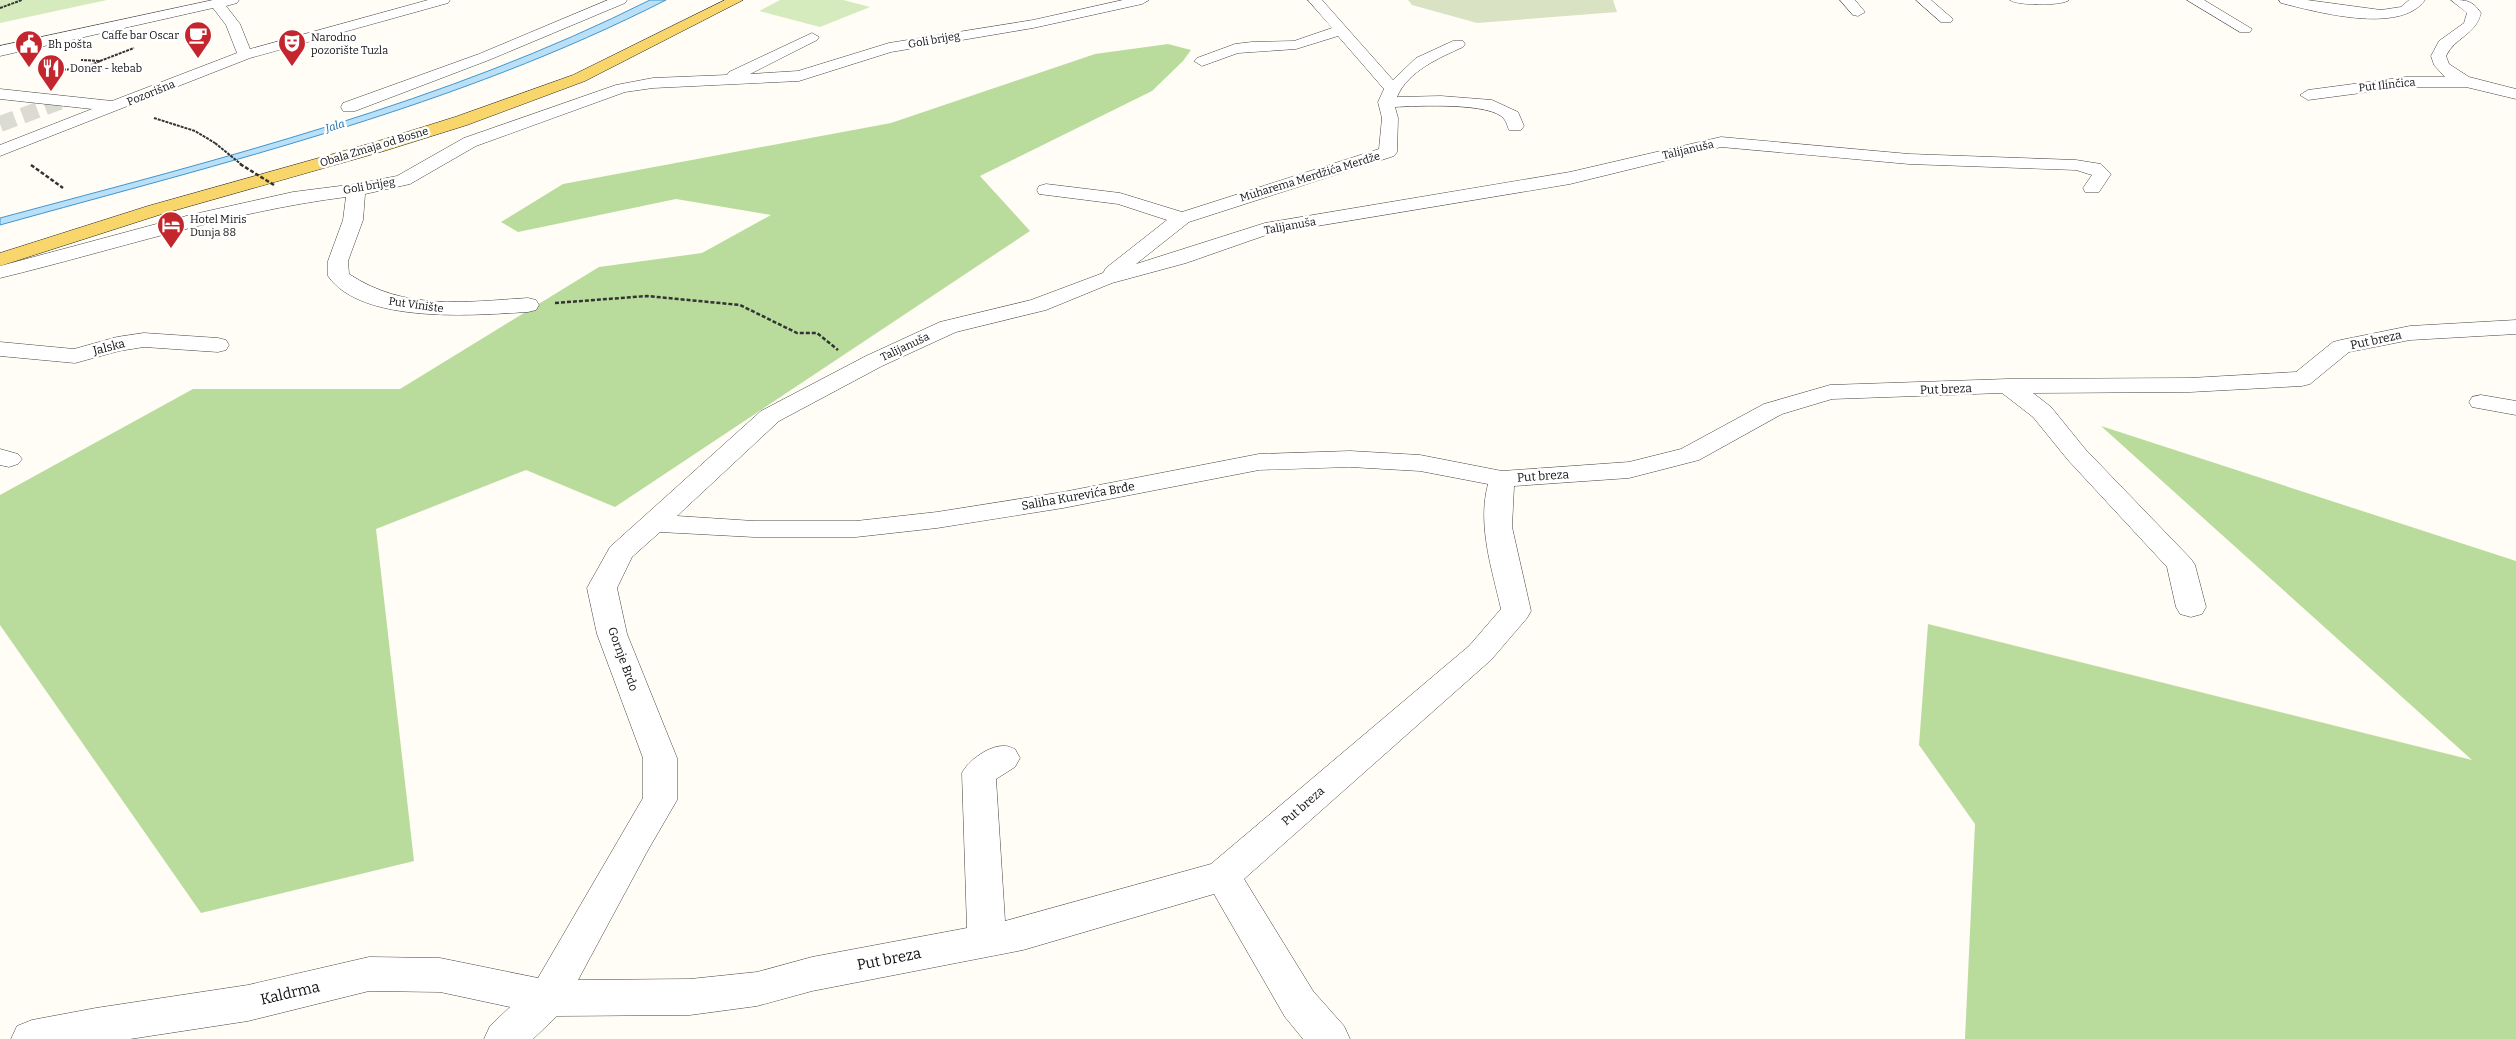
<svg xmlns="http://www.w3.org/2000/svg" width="2516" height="1039" font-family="Bitter,serif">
<rect width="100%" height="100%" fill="#fffdf5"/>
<g fill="#d5ebbd">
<polygon points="0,0 107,0 0,23"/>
<polygon points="780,0 843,0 870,7 820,27 759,11"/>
</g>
<g fill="#b9dc9c">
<polygon points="1168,44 1191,50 1183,61 1152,91 980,176 1030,231 615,507 526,470 376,529 414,861 201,913 0,625 0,495 193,389 400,389 599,267 702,253 771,215 676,199 518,232 501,222 563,184 891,123 1095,54"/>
<polygon points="2101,426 2516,561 2516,1039 1965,1039 1975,824 1919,745 1928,624 2472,760"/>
</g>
<polygon fill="#d9e3c4" points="1408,0 1613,0 1617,12 1477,23 1412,5"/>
<path fill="#b9e0f7" stroke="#3f96cf" d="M650,0H666C456,107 226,162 0,225V218C220,159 445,103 650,0Z"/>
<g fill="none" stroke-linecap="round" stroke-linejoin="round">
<polyline stroke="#dbdad3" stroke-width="16" stroke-dasharray="16 8" stroke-linecap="butt" points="0,124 62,101"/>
<g stroke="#444" stroke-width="1">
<g id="minor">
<polygon points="213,0 239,0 237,3 226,6 240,24 250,49 428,0 450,0 448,3 250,58 0,156 0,145 92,109 0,99 0,89 112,101 237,53 226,25 213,8 0,56 0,46"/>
<polygon points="608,0 627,0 625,3 489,60 355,111 343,111 341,107 343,103 479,54"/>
<path d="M1123,0H1149L1142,4L1033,28L891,52L799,81L653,88L625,92L476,146L410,184L365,194L363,220L348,261L349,274C405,311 464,302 528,298L536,300L539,305L536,310L528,312C477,315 362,325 328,276V261L343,220L346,197C228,212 115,250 0,278V266L190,215L293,192L356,184L397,176L464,138L616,85L653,78L727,75L729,72L812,33L819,37L817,40L750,74L798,71L889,43L1033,20Z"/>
<path d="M1308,0H1322L1393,80L1416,58L1453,41H1463L1465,44L1463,47C1439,58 1408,71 1397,97L1441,96L1492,100L1518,112L1524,126L1521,130H1509C1507,126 1507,122 1504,119C1492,102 1416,106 1395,107L1398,118L1397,152L1394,156L1189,222L1136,264L1265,223L1570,172L1721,137L1909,154L2076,160L2101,164L2111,174L2099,192H2085L2083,188L2092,175L2076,170L1909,164L1721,147L1570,184L1269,234L1186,263L1112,283L1046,310L956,332L882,366L779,421L677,516L754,521H856L937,512L1063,492L1259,454L1350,451L1420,455L1502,471L1629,462L1681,449L1764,404L1830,385L2008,379L2190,378L2296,372L2333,342L2341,340L2410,326L2516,320V334L2410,340L2349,352L2310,384L2302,386L2190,392L2033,393L2051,407L2086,450L2191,559L2195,565L2206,607L2202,614L2191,617L2180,614L2176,607L2167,567L2068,460L2033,417L2002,393L1832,399L1782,414L1699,460L1629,478L1514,486L1512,527L1531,611L1527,618L1491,660L1244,879L1313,991L1344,1026L1350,1039H1303L1285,1017L1214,894L1023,950L812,991L757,1006L690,1015L557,1016L533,1039H484L490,1026L510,1007L440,992L369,991L248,1021L130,1039H11L17,1026L32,1020L96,1008L248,985L369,957L440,958L538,978L643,798V758L597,634L587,588L610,547L761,411L866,356L940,322L1031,300L1103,273L1106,268L1167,220L1118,204L1039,194L1037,190L1039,186L1046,184L1120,193L1182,212L1379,149L1382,118L1378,102L1384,89L1338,36L1296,49L1238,53L1202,66L1194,61L1197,58L1235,44L1252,42L1294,41L1332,28ZM1350,467L1420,471L1488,484C1477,525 1492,569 1501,609L1469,646L1211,864L1005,921L996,779L1015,767L1020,758L1015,749C1012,748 1006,745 1003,746C988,746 968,761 962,773L967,928L812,957L757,972L690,979L578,980L648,850L677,800V758L627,634L617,588L632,557L660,532L754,537H856L937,528L1063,508L1259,470Z"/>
<polygon points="1840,0 1855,0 1865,12 1858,16 1853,15"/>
<polygon points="1916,0 1931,0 1953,19 1951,22 1941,22"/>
<path d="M2010,0H2069C2063,6 2016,6 2010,0Z"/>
<polygon points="2187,0 2204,0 2252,29 2250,32 2240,32"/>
<path d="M2279,0H2307L2381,10L2401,7L2409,0H2425C2400,35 2317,12 2281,3Z"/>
<path d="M2451,0C2466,0 2472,0 2481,13C2476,35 2455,37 2446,56L2449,64L2469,77L2516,89V99L2466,87H2406L2308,100L2300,95L2308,90L2406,77H2445L2434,65L2431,56L2439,41L2464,23L2467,13Z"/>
<polygon points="144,333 218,338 226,340 229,345 226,350 218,352 144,347 119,351 75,363 0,356 0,342 74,349 117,337"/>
<polygon points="2481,395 2516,401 2516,415 2472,407 2469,402 2472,397"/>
<polygon points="0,449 18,454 22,459 18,464 9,467 0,465"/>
</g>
</g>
<g stroke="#222" stroke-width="1">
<polygon id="major" points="725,0 743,0 585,81 467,125 384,151 162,214 0,266 0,253 148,206 372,143 455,117 573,75"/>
</g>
<g stroke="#333" stroke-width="2" stroke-dasharray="3 1" stroke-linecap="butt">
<polyline points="0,8 22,0"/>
<polyline points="100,61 134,48"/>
<polyline points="92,68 130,72"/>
<polyline points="47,69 81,70 100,61 81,60"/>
<polyline points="154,118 195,131 215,143"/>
</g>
<g stroke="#333" stroke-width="2.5" stroke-dasharray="4 2" stroke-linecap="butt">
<polyline points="31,165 63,188"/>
<polyline points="555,303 647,296 740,305 797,333 817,333 838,350"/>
</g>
<use href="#minor" fill="#fff" fill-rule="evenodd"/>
<use href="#major" fill="#f9d66b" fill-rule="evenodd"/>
<polyline stroke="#333" stroke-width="2" stroke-dasharray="3 1" stroke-linecap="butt" points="215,143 242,165"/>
<polyline stroke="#333" stroke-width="2.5" stroke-dasharray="4 2" stroke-linecap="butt" points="240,164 274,185"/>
</g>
<defs>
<g id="cafe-pin" transform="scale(1.4375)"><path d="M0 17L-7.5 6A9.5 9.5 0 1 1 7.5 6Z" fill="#c4262e" stroke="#fff"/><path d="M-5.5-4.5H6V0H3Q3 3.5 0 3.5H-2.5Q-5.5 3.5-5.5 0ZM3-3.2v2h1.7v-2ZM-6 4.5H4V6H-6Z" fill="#fff"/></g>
<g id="theatre-pin" transform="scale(1.4375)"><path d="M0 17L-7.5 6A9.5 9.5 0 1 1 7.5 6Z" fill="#c4262e" stroke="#fff"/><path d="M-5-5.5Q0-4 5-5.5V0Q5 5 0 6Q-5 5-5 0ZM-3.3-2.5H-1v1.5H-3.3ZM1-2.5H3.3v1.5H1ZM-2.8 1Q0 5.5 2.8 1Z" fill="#fff"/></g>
<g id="civic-pin" transform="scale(1.4375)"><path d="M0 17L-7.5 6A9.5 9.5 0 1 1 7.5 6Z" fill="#c4262e" stroke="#fff"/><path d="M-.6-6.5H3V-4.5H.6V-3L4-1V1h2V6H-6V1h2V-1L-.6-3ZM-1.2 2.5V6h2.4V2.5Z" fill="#fff"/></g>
<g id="restaurant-pin" transform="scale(1.4375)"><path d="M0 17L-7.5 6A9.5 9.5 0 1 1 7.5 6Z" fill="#c4262e" stroke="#fff"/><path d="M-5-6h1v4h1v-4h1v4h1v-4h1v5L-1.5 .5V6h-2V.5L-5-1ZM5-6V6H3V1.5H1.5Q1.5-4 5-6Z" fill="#fff"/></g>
<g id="hotel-pin" transform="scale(1.4375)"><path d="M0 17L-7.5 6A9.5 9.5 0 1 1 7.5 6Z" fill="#c4262e" stroke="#fff"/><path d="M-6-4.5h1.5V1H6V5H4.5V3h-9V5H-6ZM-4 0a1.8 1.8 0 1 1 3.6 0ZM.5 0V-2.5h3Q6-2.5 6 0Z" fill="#fff"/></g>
</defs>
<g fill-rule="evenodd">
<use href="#cafe-pin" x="198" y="35"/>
<use href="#theatre-pin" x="292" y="43"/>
<use href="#civic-pin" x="29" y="44"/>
<use href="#restaurant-pin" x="51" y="68"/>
<use href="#hotel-pin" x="171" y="225"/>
</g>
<g text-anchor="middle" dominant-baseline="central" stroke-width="5" stroke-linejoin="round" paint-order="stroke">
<g font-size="11" fill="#111" stroke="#fff" text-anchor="start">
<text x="179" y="35" text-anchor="end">Caffe bar Oscar</text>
<text x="311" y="37">Narodno<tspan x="311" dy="13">pozorište Tuzla</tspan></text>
<text x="48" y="44">Bh pošta</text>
<text x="70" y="68">Doner - kebab</text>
<text x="190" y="219">Hotel Miris<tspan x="190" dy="13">Dunja 88</tspan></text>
</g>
<g font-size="11" fill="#111" stroke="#fff">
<text transform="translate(934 40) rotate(-10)">Goli brijeg</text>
<text transform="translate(2387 85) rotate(-6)">Put Ilinčica</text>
<text transform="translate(151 93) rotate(-22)">Pozorišna</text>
<text transform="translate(374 147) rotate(-17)">Obala Zmaja od Bosne</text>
<text transform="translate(1688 150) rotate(-13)">Talijanuša</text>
<text transform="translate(1310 177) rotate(-17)">Muharema Merdžića Merdže</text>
<text transform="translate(369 186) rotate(-10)">Goli brijeg</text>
<text transform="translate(1290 226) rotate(-10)">Talijanuša</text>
<text transform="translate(416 305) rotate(8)">Put Vinište</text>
<text transform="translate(905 347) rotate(-25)">Talijanuša</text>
</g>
<g font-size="11" font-style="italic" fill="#1768a6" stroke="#fff">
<text transform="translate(335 126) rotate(-17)">Jala</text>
</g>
<g font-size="12" fill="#111" stroke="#fff">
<text transform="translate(2376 340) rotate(-12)">Put breza</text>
<text transform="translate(109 347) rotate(-14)">Jalska</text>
<text transform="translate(1946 389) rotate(-2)">Put breza</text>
<text transform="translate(1543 476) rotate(-4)">Put breza</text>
<text transform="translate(1078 496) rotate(-10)">Saliha Kurevića Brđe</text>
<text transform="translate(623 659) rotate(70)">Gornje Brdo</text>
<text transform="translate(1303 806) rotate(-41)">Put breza</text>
</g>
<g font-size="15" fill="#111" stroke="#fff">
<text transform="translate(889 959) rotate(-11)">Put breza</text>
<text transform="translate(290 993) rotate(-13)">Kaldrma</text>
</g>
</g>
</svg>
